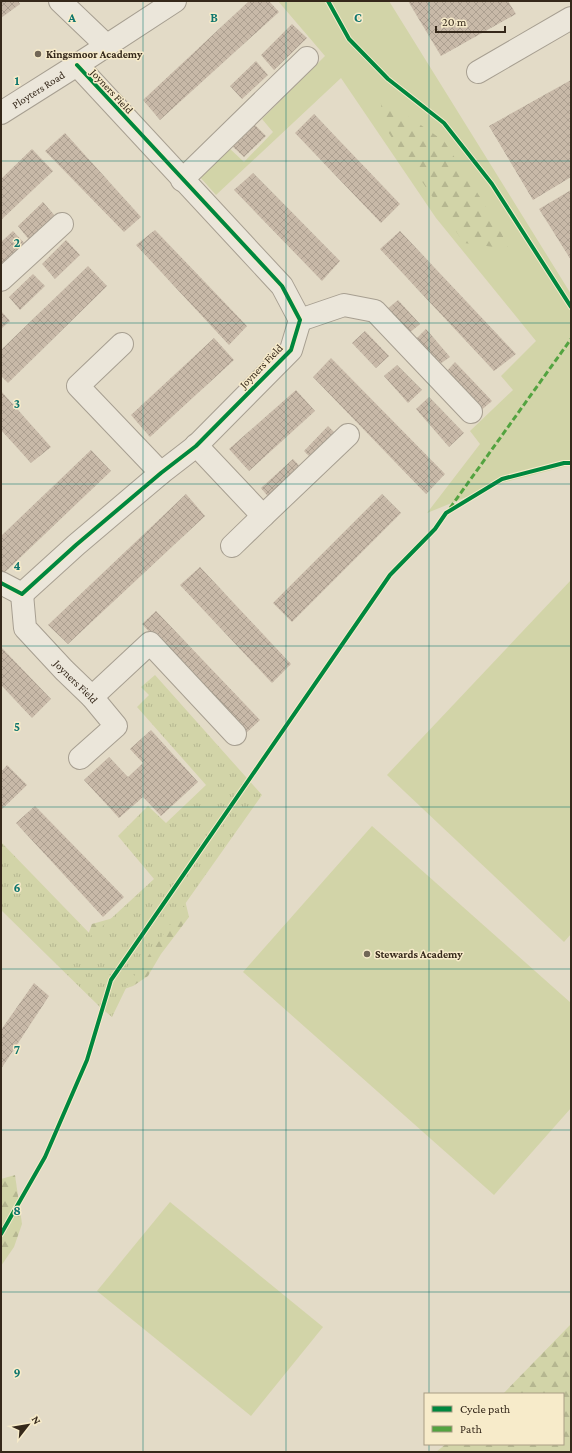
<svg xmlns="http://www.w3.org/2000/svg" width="572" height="1453" font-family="'Crimson Pro',serif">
<defs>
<pattern id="forest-firs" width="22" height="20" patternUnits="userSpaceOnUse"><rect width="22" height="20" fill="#d2d4a8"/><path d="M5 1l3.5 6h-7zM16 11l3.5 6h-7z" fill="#b5b690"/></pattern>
<pattern id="park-tufts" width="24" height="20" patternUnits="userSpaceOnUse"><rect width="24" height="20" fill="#d2d4a8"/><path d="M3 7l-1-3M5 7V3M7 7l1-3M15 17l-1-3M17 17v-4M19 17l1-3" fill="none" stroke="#b5b690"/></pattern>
<pattern id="building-cross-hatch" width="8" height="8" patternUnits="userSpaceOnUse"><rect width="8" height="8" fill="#c8b9a8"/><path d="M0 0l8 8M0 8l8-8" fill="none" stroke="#ac9f90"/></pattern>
</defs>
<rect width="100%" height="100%" fill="#e3dbc7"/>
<g fill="#d2d4a8">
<polygon points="278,1 389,1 571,294 571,465 501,483 427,513 480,444 470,431 513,390 501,376 536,341 436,218 341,78 216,195 199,176 228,147 244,162 273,132 262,119 325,56"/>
<polygon points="571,580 571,934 564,942 387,775"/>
<polygon points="372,826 571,1003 571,1108 494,1195 243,972"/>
<polygon points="170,1202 323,1327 251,1416 97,1291"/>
</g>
<g fill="url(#forest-firs)">
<polygon points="380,97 444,141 480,197 502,234 509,249 464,243 384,126"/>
<polygon points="184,896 189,917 161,954 148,976 133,986 118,991 85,943 92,924 131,913"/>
<polygon points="15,1175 22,1224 14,1247 1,1266 1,1179"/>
<polygon points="571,1324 571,1452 436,1452 446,1444 563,1444 563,1394 503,1394"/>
</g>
<polygon fill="url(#park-tufts)" points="155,675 262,795 127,986 112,1017 100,1007 1,910 1,842 92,936 154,879 118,836 148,806 166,823 206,785 137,707 149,695 141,687"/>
<g fill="url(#building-cross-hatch)">
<polygon points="1,1 18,1 20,4 1,18"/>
<polygon points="249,1 269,1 279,12 160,120 143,100"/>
<polygon points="408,1 508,1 516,14 441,56"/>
<polygon points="292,24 307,38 274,70 261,55"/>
<polygon points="256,61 268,75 242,99 230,86"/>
<polygon points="571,80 571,177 533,200 489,126"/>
<polygon points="314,114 400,204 381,223 295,133"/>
<polygon points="254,124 266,136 244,157 232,146"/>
<polygon points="65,133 141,217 124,232 45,151"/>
<polygon points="32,149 53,171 1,220 1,179"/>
<polygon points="253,173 340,261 322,281 234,190"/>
<polygon points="571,190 571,260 539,209"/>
<polygon points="43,202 55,216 30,241 18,226"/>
<polygon points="155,230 247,326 229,345 136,245"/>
<polygon points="13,231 26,245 3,266 1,264 1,242"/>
<polygon points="400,231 516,354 494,371 380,249"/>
<polygon points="66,240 80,255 55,279 42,264"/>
<polygon points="88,266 107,286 8,383 1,376 1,350"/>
<polygon points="33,274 45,286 20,310 9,297"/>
<polygon points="398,300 420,324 408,334 386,310"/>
<polygon points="1,311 10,321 1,329"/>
<polygon points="426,329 450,357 437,366 414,341"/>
<polygon points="365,331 389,356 376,368 352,343"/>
<polygon points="214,338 234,360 150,437 131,415"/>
<polygon points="331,358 445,474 426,494 313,377"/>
<polygon points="455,362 492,401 479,412 445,373"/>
<polygon points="397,365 422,390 408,403 384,376"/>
<polygon points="296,390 315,411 249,471 229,449"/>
<polygon points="1,391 51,447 31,463 1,430"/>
<polygon points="429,397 464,433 449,447 416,409"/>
<polygon points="328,426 342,440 317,464 304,451"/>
<polygon points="91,450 111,471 3,574 1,572 1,536"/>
<polygon points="293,459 307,474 274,504 261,488"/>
<polygon points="186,494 205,516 68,644 48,625"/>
<polygon points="382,494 401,513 292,622 273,603"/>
<polygon points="200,567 291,664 272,683 180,585"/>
<polygon points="156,611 260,720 244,735 142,624"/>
<polygon points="1,647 51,699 32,718 1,685"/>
<polygon points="151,730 198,782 161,816 143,797 119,818 84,780 109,757 128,777 143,763 130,749"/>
<polygon points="7,765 27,785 1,810 1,772"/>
<polygon points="35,806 124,897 103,917 16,823"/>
<polygon points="34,983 49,996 1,1069 1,1030"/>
</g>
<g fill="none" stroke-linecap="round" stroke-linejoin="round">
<g stroke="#a79f91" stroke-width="24">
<g id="minor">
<polyline points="60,1 107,46"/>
<polyline points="478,72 571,18"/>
<path id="s1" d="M1,113L77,65L175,1"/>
<polyline points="182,180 307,58"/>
<polyline points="1,280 62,224"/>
<polyline points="300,320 344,305 375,311 471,412"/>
<polyline points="122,344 78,386 161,473"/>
<polyline points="196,445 263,516 348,435"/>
<polyline points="232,546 263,516"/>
<polyline points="1,583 22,594 76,545 161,473 196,446 291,350 300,320 282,286 77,65"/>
<path id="s2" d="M22,594L25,628L64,670L92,697L116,726L80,758"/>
<polyline points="92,697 150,643 235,734"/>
</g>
</g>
<use href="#minor" stroke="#ebe6da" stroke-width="22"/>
<polyline stroke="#53a340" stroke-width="3" stroke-dasharray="6 3" stroke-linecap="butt" points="450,508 571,339"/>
<g stroke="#f7ebca" stroke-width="6">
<g id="cycleway">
<polyline points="328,1 349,39 388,79 444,123 492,184 571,307"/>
<polyline points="1,583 22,594 76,545 161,473 196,446 291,350 300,320 282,286 77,65"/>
<polyline points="1,1234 45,1157 87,1060 111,980 390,575 435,529 446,513 502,479 564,463 571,463"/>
</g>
</g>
<use href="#cycleway" stroke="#00873e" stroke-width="4"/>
</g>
<path fill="none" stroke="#0f766e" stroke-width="1" stroke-opacity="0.55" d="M143,1V1452M286,1V1452M429,1V1394M1,161H571M1,323H571M1,484H571M1,646H571M1,807H571M1,969H571M1,1130H571M1,1292H571M429,1444V1452"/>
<g fill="#726757" stroke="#f7ebca" stroke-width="1.5">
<circle cx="38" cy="54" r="4"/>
<circle cx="367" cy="954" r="4"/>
</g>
<g text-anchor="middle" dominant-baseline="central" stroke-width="3" stroke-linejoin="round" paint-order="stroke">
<g font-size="11" font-weight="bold" fill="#35281a" stroke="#f7ebca" text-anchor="start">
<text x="46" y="54">Kingsmoor Academy</text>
<text x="375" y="954">Stewards Academy</text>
</g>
<g font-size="11" fill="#35281a" stroke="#f7ebca">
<text stroke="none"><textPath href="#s1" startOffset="44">Ployters Road</textPath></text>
<text transform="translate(112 91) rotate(47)">Joyners Field</text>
<text transform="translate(261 366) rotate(-46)">Joyners Field</text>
<text stroke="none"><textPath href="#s2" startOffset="108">Joyners Field</textPath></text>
</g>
</g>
<g font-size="13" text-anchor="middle" font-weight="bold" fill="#0f766e" stroke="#f7ebca" stroke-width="3" stroke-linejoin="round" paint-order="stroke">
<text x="72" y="22">A</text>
<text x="214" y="22">B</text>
<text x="358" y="22">C</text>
<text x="17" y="85">1</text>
<text x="17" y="247">2</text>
<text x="17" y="408">3</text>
<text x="17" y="570">4</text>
<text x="17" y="731">5</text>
<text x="17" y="892">6</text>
<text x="17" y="1054">7</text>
<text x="17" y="1215">8</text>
<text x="17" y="1377">9</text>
</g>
<rect width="572" height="1453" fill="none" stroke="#35281a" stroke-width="4"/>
<rect x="424" y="1393" width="140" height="52" fill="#f7ebca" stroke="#a99d84"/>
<rect x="432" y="1406" width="20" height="6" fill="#00873e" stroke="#a99d84"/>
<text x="460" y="1413" font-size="12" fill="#35281a">Cycle path</text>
<rect x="432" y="1426" width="20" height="6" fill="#53a340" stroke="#a99d84"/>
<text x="460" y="1433" font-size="12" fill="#35281a">Path</text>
<g transform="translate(28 1425) rotate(59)" stroke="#f7ebca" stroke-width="3" paint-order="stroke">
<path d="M0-3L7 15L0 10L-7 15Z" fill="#35281a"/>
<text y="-6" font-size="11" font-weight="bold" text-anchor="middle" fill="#35281a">N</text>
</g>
<path d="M436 26v6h69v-6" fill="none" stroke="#35281a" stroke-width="2"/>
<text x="442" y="26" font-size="12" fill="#35281a" stroke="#f7ebca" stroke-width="3" paint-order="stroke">20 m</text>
</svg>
